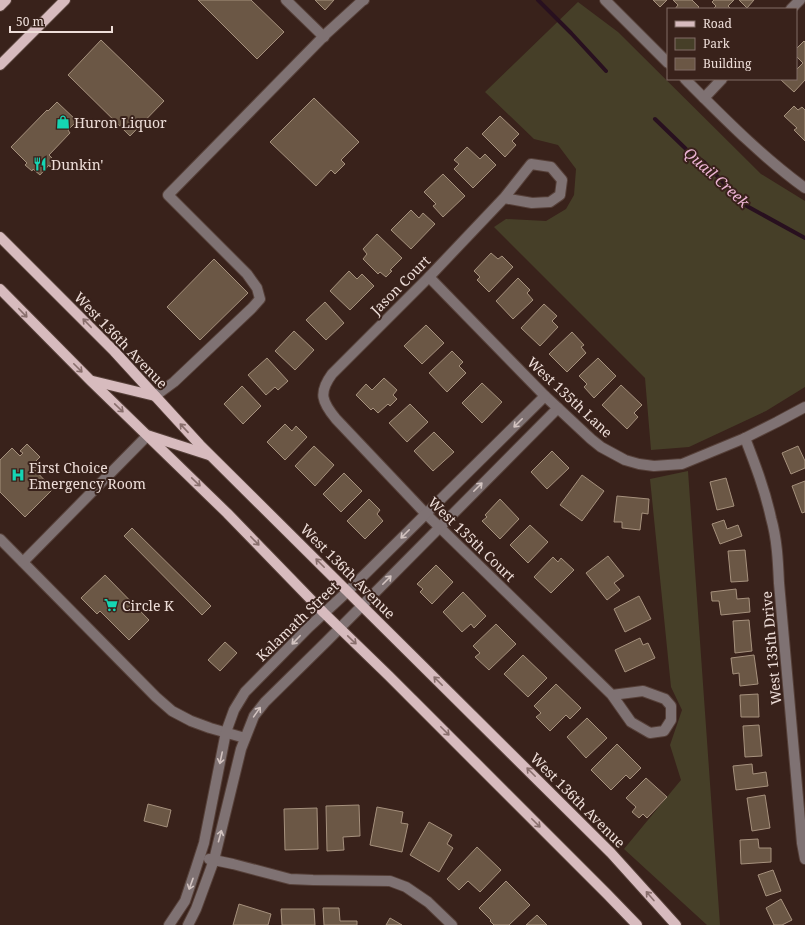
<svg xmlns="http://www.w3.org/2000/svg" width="805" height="925" font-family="'Noto Serif',serif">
<rect width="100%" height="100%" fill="#39221b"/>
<g fill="#463f28">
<polygon points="578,2 618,32 761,174 805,201 805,387 766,411 689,447 651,450 645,378 494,227 506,219 546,221 566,209 574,195 576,169 558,145 534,139 485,92"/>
<polygon points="688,471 720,925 707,925 624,849 681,780 670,745 682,710 671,687 650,479"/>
</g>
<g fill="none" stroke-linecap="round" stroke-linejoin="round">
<g stroke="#28101f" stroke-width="4">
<polyline points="538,0 571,33 606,71"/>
<polyline points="655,119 686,149 704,162 733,193 745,205 805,238"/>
</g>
</g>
<g fill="#6b5745" stroke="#a6917d">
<polygon points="198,0 251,0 284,32 257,59"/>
<polygon points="315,0 334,0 325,10"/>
<polygon points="653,0 667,0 660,7"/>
<polygon points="673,0 692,0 699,7 697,9 675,9 678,5"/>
<polygon points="714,0 734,0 728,6 731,9 713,9 716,6 712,2"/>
<polygon points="739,0 754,0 747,8"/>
<polygon points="101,40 164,101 130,136 68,75"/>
<polygon points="804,41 805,42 805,80 794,92 780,79 796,79 796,70 803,63 796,56 796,49"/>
<polygon points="314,98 359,142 341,160 345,164 335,174 331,170 316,186 270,142"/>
<polygon points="57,102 77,121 68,130 70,133 49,155 55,161 50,167 49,165 40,175 33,169 32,171 25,165 27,163 11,147 47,110 48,111"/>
<polygon points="794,106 798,110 802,107 805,110 805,141 794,130 797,128 784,116"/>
<polygon points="500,116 519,134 512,141 516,145 505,157 482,134"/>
<polygon points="467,147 480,159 485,154 496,165 473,188 454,169 459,164 454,160"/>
<polygon points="443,174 465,196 443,217 433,206 436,204 424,192"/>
<polygon points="411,210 419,218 423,213 435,224 411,249 391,230"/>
<polygon points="377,234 402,258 390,270 392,271 386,277 380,272 378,274 363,259 367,254 363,249"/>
<polygon points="491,253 498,259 502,256 513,267 489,292 477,280 480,277 474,271"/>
<polygon points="214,259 248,293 200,340 167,307"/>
<polygon points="349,271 357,279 362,274 374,286 350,310 330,291"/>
<polygon points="518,278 530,290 527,293 533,300 513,319 496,301"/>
<polygon points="325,302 344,323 326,340 306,320"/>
<polygon points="544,304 557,316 552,321 558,327 540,346 521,328"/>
<polygon points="426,325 444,343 422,364 404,346"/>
<polygon points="294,331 314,350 295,370 275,351"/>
<polygon points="572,332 584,345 581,347 586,353 567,372 549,354"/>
<polygon points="452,351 463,362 459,366 466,373 447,392 429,373"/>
<polygon points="267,358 288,381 278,390 275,387 266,395 248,375"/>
<polygon points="598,358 616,376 594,398 584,387 587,384 579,376"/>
<polygon points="384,378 397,390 393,395 397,399 390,406 388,404 378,413 373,408 371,410 356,395 366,384 372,390"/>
<polygon points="482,383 502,402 482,423 462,403"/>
<polygon points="621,385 642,405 634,413 638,417 627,429 602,405"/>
<polygon points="242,386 261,406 243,424 224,404"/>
<polygon points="410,404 428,422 407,442 389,423"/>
<polygon points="285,424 292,431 296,426 307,437 285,460 267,442"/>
<polygon points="434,432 454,452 433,471 414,451"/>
<polygon points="27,444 40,457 31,466 53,489 25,517 0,492 0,460 12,448 20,456 23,453 20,451"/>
<polygon points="314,446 334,465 315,486 295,466"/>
<polygon points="798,446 805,461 805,468 791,474 782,453"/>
<polygon points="552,451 569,468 547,489 531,472"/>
<polygon points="344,473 362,491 341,512 323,494"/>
<polygon points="582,475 604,491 582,521 560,505"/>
<polygon points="726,478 734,506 717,510 710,482"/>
<polygon points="805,481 805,512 802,513 792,486"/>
<polygon points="617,496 649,499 648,514 642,513 640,530 622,528 622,522 614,522"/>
<polygon points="369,499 380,510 377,514 383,521 365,539 347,521"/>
<polygon points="500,499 519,519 500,539 482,521 487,517 485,515"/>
<polygon points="724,520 727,529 738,525 742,536 720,544 712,524"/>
<polygon points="530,525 548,542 528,563 510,545"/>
<polygon points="132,528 211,606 202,615 124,536"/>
<polygon points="745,550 748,581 731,582 728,551"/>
<polygon points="608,556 624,576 614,583 620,590 607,600 586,573"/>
<polygon points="553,557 558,562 561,558 574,570 551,593 534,577"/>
<polygon points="436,565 453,582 432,604 420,592 423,589 417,584"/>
<polygon points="105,575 149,620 129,640 100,611 97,614 81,598"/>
<polygon points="736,589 737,599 749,598 750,612 721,615 719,601 712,601 711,592"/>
<polygon points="463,592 486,616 474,628 471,624 462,632 443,612"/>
<polygon points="639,596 651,619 625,632 614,609"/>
<polygon points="749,620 752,651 735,653 733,621"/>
<polygon points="496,624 516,644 489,670 475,657 480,653 473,646"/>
<polygon points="640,638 643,645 648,643 655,658 625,672 615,650"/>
<polygon points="225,642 237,653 220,671 208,660"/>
<polygon points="523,655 547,678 528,697 504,674"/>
<polygon points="754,655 758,684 740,686 739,673 733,674 731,658"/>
<polygon points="556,684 581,708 570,719 566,715 550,731 536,717 541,713 534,706"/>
<polygon points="758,694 759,717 741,717 740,695"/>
<polygon points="587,718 607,738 586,758 567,737"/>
<polygon points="759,725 762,756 745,757 743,726"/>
<polygon points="617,744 641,768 630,779 626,775 611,790 591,770"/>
<polygon points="752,764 753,774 766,772 768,786 736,790 733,766"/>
<polygon points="646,778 667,797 647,818 643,814 639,818 632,812 636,807 626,798"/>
<polygon points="765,795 770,828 752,831 747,798"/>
<polygon points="148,804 171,810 167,827 144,821"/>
<polygon points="359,805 360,836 343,837 344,850 327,851 326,806"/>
<polygon points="377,807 403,812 401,823 408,824 402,852 370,845"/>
<polygon points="317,808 318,849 285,850 284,809"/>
<polygon points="429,822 452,835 447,844 453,848 439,872 410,855"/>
<polygon points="758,839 759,848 771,848 771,862 741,864 740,840"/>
<polygon points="477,847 501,870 480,892 468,881 459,890 447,879"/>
<polygon points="773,870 781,891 766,896 758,875"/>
<polygon points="506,881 530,905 509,925 494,925 490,921 491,920 479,908"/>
<polygon points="781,899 792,920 782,925 774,925 766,908"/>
<polygon points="239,904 271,914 268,925 233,925"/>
<polygon points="323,908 339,908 340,921 357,921 357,925 324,925"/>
<polygon points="281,909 314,909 315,925 282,925"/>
<polygon points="537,915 547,925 526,925"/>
<polygon points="390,918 402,925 386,925"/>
</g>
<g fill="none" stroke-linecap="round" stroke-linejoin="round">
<g stroke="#564039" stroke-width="12">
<g id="minor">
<polyline points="286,0 324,37"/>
<polyline points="605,0 668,63"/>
<polyline points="791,9 800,0"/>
<path d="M685,79C723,117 761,156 805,188"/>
<polyline points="704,98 722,79"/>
<path d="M504,198L531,164L551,167L562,180L560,195L550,202L532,203L504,198L429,277L332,374C318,393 322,402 336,419L426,514L612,695L631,722L650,733L664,731L671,720V706L665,699L643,691L612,695"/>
<polyline points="429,277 545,396 591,439 601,447 625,460 639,464 654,466 682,464 745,438 777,422 805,407"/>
<polyline points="155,396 174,382 252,308 260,299 257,288 247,274 168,195 327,33 362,1 364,0"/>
<path d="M745,438C755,464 765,490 771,518C777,539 778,561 779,583L802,843L805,859"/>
<polyline points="0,539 156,697 172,711 191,721 210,728 245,738"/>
<polyline points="23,562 148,435"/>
<polyline points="209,859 233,864 290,879 313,880 390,881 406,887 428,902 452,925"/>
<polyline points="169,925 185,901 196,868 204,843 226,732 234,710 245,692 309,627 348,591 545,396"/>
<polyline points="188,925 196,909 214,860 241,749 254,716 265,702 326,642 558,408"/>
</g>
</g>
<g stroke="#564039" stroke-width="12">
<g id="major">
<polyline points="0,6 6,0"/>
<polyline points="0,65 65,0"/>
<polyline points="0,237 114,351 200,445 611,853 676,925"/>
<polyline points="0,289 91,381 227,513 324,613 389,676 607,894 637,925"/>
<polyline points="93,381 155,396"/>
<polyline points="150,436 209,455"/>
</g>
</g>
<use href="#minor" stroke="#7f7273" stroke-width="10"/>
<use href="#major" stroke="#d7bbbe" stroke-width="10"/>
</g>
<defs><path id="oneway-shaft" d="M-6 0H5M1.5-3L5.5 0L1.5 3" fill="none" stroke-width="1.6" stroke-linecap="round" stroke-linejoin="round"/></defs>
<g stroke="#886e6c">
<use href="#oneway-shaft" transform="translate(23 313) rotate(46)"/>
<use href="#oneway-shaft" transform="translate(87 323) rotate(-134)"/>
<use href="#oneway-shaft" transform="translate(78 368) rotate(45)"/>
<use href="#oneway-shaft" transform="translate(119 408) rotate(44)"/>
<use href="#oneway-shaft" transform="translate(184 428) rotate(-133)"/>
<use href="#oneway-shaft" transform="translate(196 482) rotate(44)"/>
<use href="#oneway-shaft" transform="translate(255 541) rotate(46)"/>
<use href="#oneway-shaft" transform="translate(320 563) rotate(-135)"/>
<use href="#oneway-shaft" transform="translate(352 640) rotate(44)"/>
<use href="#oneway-shaft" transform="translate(438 681) rotate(-135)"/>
<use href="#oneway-shaft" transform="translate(445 731) rotate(45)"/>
<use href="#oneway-shaft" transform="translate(531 772) rotate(-135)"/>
<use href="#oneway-shaft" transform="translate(536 823) rotate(45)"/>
<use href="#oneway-shaft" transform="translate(650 896) rotate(-131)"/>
</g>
<g stroke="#d2c3c0">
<use href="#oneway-shaft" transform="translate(518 423) rotate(135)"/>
<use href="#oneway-shaft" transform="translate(478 487) rotate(-45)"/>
<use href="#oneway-shaft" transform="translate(405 534) rotate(135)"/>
<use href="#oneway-shaft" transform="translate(387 580) rotate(-45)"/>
<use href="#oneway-shaft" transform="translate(296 640) rotate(134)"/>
<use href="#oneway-shaft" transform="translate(257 712) rotate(-55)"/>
<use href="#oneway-shaft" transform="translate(221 758) rotate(102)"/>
<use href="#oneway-shaft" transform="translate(220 836) rotate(-75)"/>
<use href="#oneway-shaft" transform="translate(191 884) rotate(110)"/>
</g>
<defs>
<g id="shop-bare" transform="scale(1.08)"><path d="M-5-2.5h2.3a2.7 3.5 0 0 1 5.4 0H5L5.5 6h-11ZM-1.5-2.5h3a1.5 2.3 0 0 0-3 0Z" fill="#15d5b3" stroke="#39221b" stroke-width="2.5" paint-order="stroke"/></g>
<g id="restaurant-bare" transform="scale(1.08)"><path d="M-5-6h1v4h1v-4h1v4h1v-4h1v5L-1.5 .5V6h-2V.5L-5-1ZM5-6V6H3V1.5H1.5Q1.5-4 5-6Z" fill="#15d5b3" stroke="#39221b" stroke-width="2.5" paint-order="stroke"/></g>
<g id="hospital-bare" transform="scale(1.08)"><path d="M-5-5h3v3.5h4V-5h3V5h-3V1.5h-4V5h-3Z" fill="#15d5b3" stroke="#39221b" stroke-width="2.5" paint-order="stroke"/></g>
<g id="supermarket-bare" transform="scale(1.08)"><path d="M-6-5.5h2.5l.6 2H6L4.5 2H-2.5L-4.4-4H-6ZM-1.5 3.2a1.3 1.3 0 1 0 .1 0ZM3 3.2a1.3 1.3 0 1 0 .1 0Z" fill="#15d5b3" stroke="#39221b" stroke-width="2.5" paint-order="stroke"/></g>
</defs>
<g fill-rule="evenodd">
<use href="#shop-bare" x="63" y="122"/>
<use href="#restaurant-bare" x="40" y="164"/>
<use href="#hospital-bare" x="18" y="475"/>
<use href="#supermarket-bare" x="111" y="605"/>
</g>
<g text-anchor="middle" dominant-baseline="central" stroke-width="4" stroke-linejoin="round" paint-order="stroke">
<g font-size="14" fill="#eeded9" stroke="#39221b" text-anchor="start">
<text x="74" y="122">Huron Liquor</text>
<text x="51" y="164">Dunkin'</text>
<text x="29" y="467">First Choice<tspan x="29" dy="16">Emergency Room</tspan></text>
<text x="122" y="605">Circle K</text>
</g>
<g font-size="14" fill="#eeded9" stroke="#39221b">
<text transform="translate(400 285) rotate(-45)">Jason Court</text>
<text transform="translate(121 340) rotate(46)">West 136th Avenue</text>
<text transform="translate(570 397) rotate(43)">West 135th Lane</text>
<text transform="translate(472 539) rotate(44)">West 135th Court</text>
<text transform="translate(348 571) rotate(45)">West 136th Avenue</text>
<text transform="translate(297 621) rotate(-44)">Kalamath Street</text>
<text transform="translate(771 648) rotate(-95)">West 135th Drive</text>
<text transform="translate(578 800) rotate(45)">West 136th Avenue</text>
</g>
<g font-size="15" font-style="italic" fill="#edb4d5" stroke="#39221b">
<text transform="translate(717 177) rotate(42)">Quail Creek</text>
</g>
</g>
<rect x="667" y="8" width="130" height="72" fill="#39221b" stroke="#816d67"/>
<rect x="675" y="21" width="20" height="6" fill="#d7bbbe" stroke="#816d67"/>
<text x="703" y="28" font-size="12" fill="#eeded9">Road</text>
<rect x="675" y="38" width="20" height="12" fill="#463f28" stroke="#816d67"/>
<text x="703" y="48" font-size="12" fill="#eeded9">Park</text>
<rect x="675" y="58" width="20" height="12" fill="#6b5745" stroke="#816d67"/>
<text x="703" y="68" font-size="12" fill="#eeded9">Building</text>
<path d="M10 26v6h102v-6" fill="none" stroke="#eeded9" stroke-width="2"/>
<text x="16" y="26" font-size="12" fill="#eeded9" stroke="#39221b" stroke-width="3" paint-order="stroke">50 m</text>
</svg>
